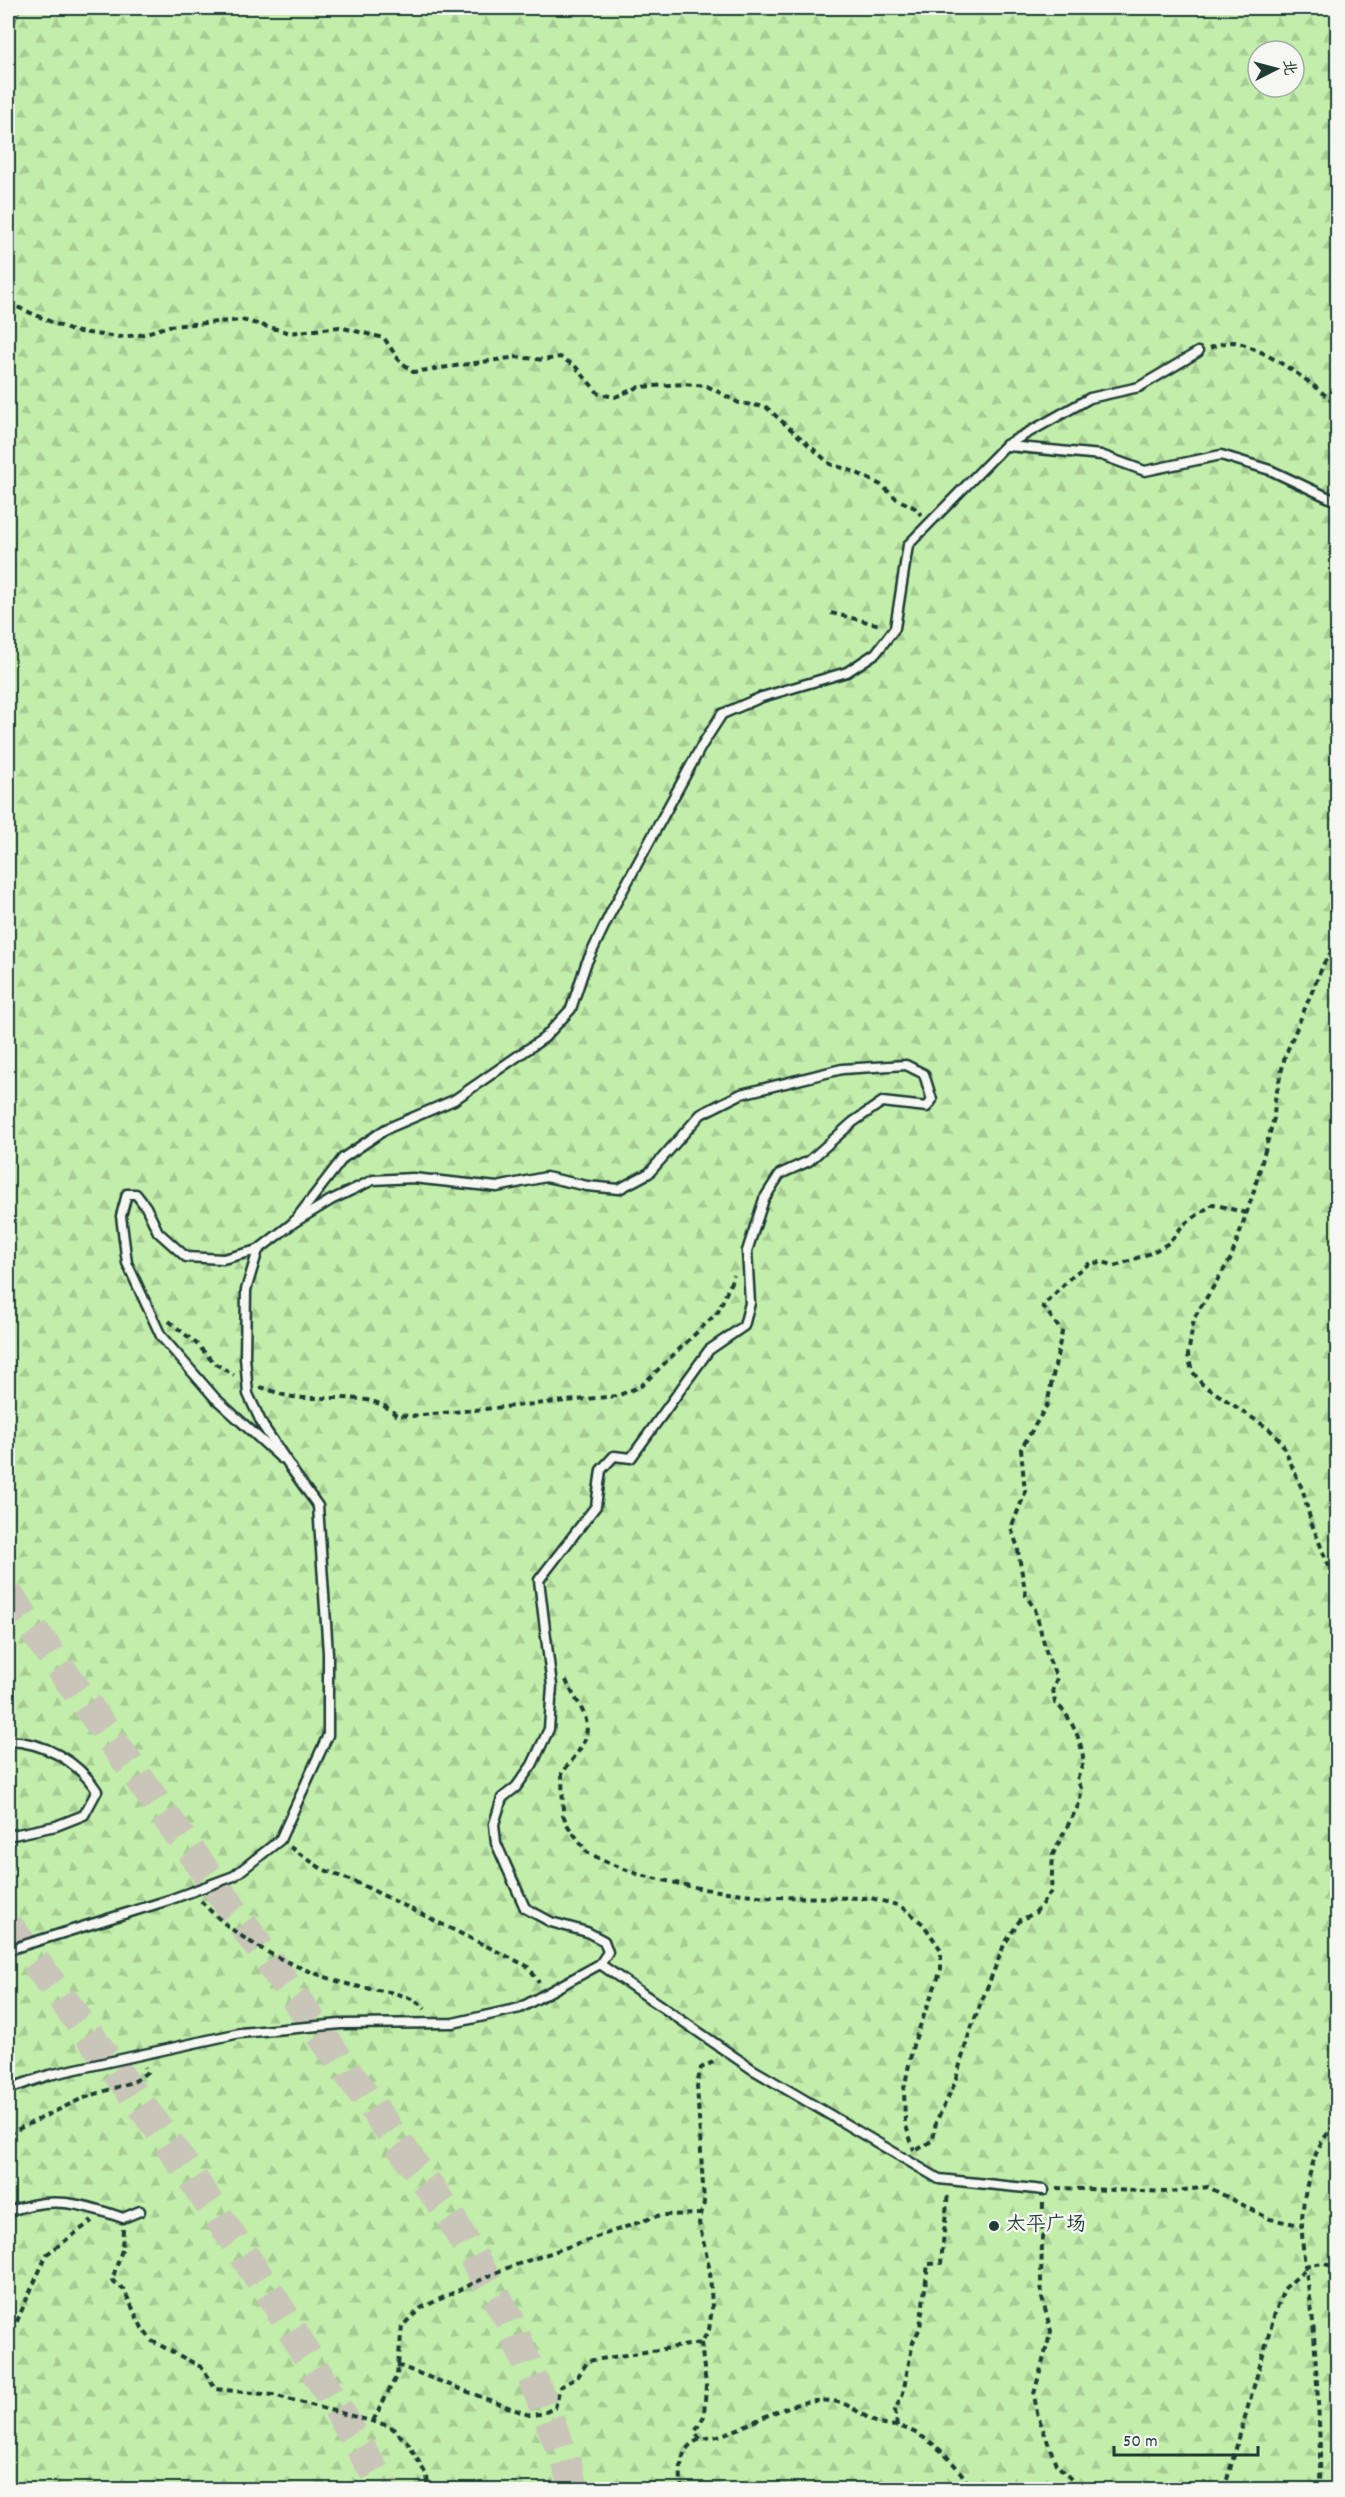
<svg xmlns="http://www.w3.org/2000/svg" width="1345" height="2497" font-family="Dekko,'LXGW WenKai TC',sans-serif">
<defs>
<pattern id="forest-firs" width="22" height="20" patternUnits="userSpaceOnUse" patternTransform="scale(1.5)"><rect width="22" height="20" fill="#c2edaa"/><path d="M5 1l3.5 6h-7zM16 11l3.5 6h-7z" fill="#a6cc93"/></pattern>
</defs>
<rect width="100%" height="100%" fill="#f4e7d9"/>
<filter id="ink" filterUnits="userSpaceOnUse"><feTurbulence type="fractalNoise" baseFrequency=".0167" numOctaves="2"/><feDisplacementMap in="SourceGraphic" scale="12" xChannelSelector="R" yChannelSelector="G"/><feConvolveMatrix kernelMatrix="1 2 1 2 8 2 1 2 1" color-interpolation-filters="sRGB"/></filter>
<g filter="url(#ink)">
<path fill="url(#forest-firs)" stroke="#70956f" stroke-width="1.5" fill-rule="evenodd" d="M21,8H1337V2489L8,2490V38ZM1258,51H1294V87H1258Z"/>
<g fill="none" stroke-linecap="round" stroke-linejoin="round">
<g stroke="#c9c5b8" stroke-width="30" stroke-dasharray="30 15" stroke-linecap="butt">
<polyline points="8,1594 448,2213 509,2319 567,2464 573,2490"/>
<polyline points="8,1925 164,2136 278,2306 385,2490"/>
</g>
<g stroke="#1f3d34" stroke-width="13">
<g id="lane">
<polyline points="1008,446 1101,455 1145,471 1221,455 1270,470 1338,502"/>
<polyline points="258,1250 223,1259 186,1257 158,1232 146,1207 136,1194 127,1194 121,1216 127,1263 161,1336 215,1398 281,1458"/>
<polyline points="292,1469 263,1426 248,1394 245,1357 246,1290 258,1250 293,1223 343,1158 386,1129 454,1100 544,1038 571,1009 586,964 611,912 702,745 722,714 762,697 847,672 876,653 895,628 908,545 1006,445 1090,398 1139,387 1198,352"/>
<path d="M8,1741C44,1742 78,1761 97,1791L84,1815L56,1826L8,1836"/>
<polyline points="8,1950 169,1900 234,1876 280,1840 328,1735 328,1653 318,1506 290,1467"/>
<polyline points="600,1964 752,2069 939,2179 1044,2190"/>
<polyline points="8,2089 49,2075 240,2033 341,2024 453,2023 520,2008 600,1964 608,1952 604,1941 587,1932 551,1922 525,1908 496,1843 494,1824 502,1798 516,1787 532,1765 549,1729 552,1686 539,1580 596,1506 601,1470 614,1456 631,1458 709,1350 744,1326 750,1303 747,1251 764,1199 780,1174 809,1161 853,1122 882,1102 927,1107 932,1100 924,1074 906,1065 842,1069 741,1094 701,1114 649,1173 619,1189 587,1186 546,1177 497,1187 413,1178 373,1180 331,1200 293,1223"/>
<path d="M8,2212C51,2195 80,2203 123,2218L140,2211"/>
</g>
</g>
<g stroke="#1f3d34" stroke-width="4" stroke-dasharray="6 4.5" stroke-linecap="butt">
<polyline points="8,303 72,331 118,337 140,335 169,326 242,320 291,333 339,327 384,338 398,359 413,372 517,357 544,360 560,357 575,366 599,394 615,397 639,387 684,384 707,386 739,403 766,407 830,464 855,472 881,485 897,499 915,508 921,515"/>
<path d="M1210,348C1217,345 1226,342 1233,342C1256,343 1326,390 1338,409"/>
<polyline points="831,613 880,625"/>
<polyline points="1338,737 1332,764 1338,791"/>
<polyline points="1338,942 1324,963 1285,1056 1275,1099 1274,1118 1253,1194 1231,1258 1194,1318 1188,1355 1192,1371 1202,1384 1269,1429 1281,1441 1303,1491 1311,1522 1338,1589"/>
<polyline points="169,1321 198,1345 214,1363 234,1375"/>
<path d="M260,1387C269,1389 278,1394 287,1396C320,1403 371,1388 396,1415L412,1416L617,1396L641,1386L718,1312L734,1275"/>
<path d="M566,1680C570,1691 577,1699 582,1710C596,1736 577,1753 562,1773L563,1815L568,1826L587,1852L604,1861L640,1875L703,1889L767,1897L871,1898L901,1906L923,1924L941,1950V1970L913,2045L904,2089L905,2123L914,2150"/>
<polyline points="290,1847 322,1869 360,1884 529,1967 539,1983"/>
<path d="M201,1901C239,1943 293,1968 347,1984C370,1991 409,1990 425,2009"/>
<polyline points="8,2134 81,2099 135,2081 147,2072 145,2067"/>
<path d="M917,2150L933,2140L936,2122L954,2085L970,2031L1004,1945L1020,1920L1035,1913L1051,1892L1053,1854L1080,1802L1081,1788L1077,1780C1079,1773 1084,1764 1083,1757C1081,1739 1069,1713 1055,1703L1053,1689L1057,1678L1047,1655L1035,1609L1026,1596L1017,1545L1011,1528L1025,1493L1021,1449L1047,1405L1062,1332L1043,1306L1073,1275L1090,1263L1103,1262L1115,1266L1151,1253L1169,1243L1183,1225L1213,1204L1246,1213"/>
<polyline points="1056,2188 1169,2192 1208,2187 1270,2219 1300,2225"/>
<polyline points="1043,2203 1041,2280 1042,2298 1051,2331 1034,2394 1037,2413 1056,2464 1082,2490"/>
<polyline points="123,2229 122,2250 112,2280 124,2290 142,2328 152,2341 203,2368 215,2389 273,2395 390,2426 408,2443 427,2476 429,2490"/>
<polyline points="1304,2266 1323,2263 1338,2269"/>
<polyline points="8,2341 47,2254 92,2221"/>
<polyline points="397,2365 529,2415 541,2414 555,2408 560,2387 577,2378 588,2361 701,2343"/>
<polyline points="373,2421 397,2375 402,2326 421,2308 504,2269 660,2215 701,2214"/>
<polyline points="897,2426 895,2410 903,2393 913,2342 920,2328 928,2264 941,2263 948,2192"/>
<polyline points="700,2439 695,2432 704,2416 706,2385 701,2343 709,2330 712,2308 710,2271 699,2223 704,2203 697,2085 701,2068 717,2060"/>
<path d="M682,2490C680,2475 679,2457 689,2446C696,2438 709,2438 718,2436C756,2425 790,2397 831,2401C850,2402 862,2417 880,2424C885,2426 892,2425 898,2426C930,2435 956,2462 972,2490"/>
<polyline points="1224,2490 1275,2313 1284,2289 1304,2271"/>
<path d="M1320,2490C1321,2437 1317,2386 1314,2334C1310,2272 1291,2234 1311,2170C1316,2151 1322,2136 1338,2124"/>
</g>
<use href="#lane" stroke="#f6f6f2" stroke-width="8"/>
</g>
</g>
<circle fill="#1f3d34" stroke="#f6f6f2" stroke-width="2" cx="994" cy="2226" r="6"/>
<g text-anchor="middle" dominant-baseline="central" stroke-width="5" stroke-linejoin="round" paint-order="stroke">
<g font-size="20" fill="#1f3d34" stroke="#f6f6f2" text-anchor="start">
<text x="1006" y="2226">太平广场</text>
</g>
</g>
<rect width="1345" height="2497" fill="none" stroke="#f6f6f2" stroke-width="30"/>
<rect x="15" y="15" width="1315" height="2467" fill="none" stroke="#1f3d34" stroke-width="2" filter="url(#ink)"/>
<g transform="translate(1276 69) rotate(84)"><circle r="28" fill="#f6f6f2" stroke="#a0aca6" stroke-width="1.5"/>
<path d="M0-4.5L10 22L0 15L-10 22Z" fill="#1f3d34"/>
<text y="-9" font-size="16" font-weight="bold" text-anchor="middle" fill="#1f3d34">北</text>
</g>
<path d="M1114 2446v9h144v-9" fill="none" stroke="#1f3d34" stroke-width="3"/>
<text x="1123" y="2446" font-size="18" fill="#1f3d34" stroke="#f6f6f2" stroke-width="4.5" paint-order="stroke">50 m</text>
</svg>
